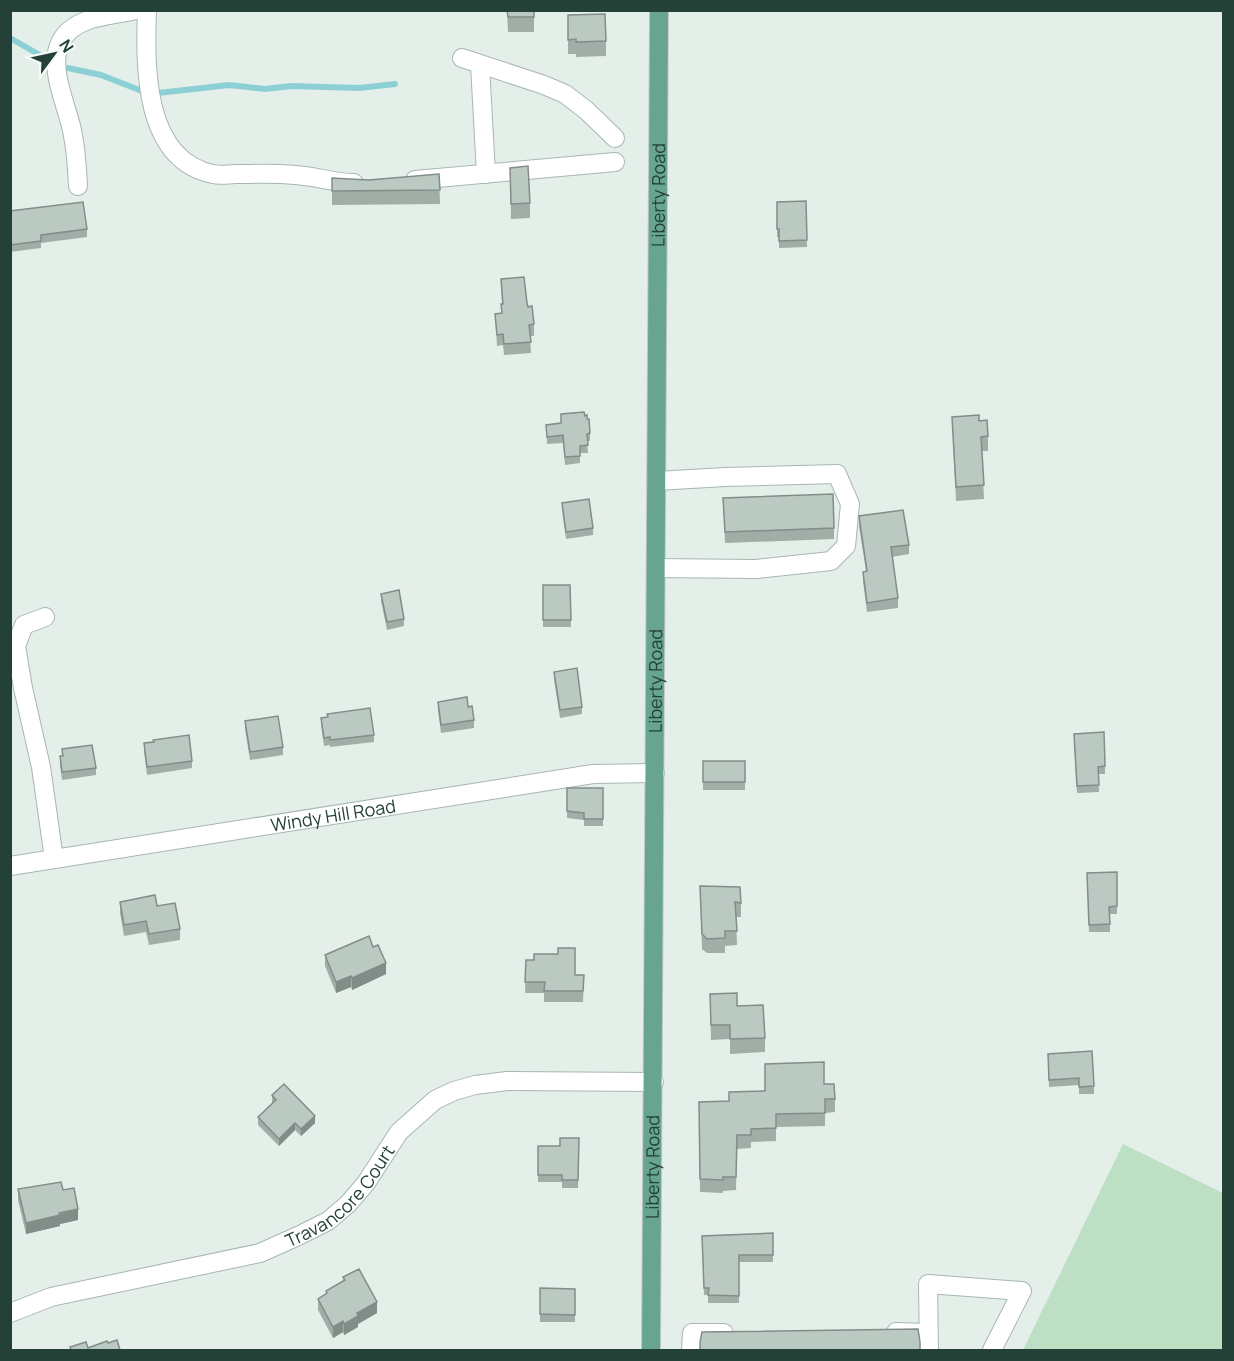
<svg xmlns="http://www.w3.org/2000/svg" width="1234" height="1361" font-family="Manrope,sans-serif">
<rect width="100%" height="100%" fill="#e5efe9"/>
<polygon fill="#bde0c4" points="1123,1144 1223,1193 1223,1350 1023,1350"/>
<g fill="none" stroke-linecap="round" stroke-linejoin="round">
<g stroke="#8cd0d5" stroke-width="6">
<polyline points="10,38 45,58"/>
<polyline points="68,68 101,75 142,91"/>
<polyline points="158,93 229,85 265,89 291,86 359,88 395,84"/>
</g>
<g stroke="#a7b7b0" stroke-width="20">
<g id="minor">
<path d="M147,10C145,65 143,160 213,174C220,176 229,174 236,174C255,174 276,173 295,175C315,176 334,183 354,183"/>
<polyline points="462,58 544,85 565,94 586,110 615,138"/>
<polyline points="480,65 486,174"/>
<polyline points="415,180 615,162"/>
<path d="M78,186C77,165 76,146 71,126C62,90 36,40 86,21C101,15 120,14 136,10"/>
<polyline points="656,568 756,569 831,561 846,546 850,504 837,474 725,477 656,481"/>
<polyline points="45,617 24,625 16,646 23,688 41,767 54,859"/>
<path id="s1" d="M10,866L593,774L655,773"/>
<path id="s2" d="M10,1313L51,1297L260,1253L298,1236L328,1221L348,1204L366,1183L399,1132L435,1100L454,1091L475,1085L507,1081L654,1082"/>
<polyline points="896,1332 927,1333"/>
<polyline points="691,1350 692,1333 724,1333"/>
<polyline points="929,1350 928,1284 1022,1291 992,1350"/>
</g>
</g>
<g stroke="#c1cac7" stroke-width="20">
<g id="major">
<path id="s3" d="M651,1350L659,10"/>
</g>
</g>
<use href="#minor" stroke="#fff" stroke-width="18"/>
<use href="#major" stroke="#68a590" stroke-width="18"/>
</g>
<g fill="#a0aea7">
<polygon points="507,10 534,10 534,32 508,32"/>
<polygon points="568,15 606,41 606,56 576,57 576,54 568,54"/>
<polygon points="510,168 530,203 530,218 511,219"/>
<polygon points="439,174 440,204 332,205 332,178 369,180"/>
<polygon points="806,201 807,247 779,248 779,237 777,237 777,202"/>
<polygon points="10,211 87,229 87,237 41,243 41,248 10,252"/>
<polygon points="501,279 527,303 534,324 534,336 530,336 531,353 504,355 503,345 497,346 495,314 501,314 501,304 502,304"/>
<polygon points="561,414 585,416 590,433 590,441 587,441 588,453 580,453 580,463 565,465 563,443 547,444 546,425 561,423"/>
<polygon points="952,417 979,421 988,436 988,451 982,451 984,499 956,501"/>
<polygon points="723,498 834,528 834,539 725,543"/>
<polygon points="562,503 593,528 593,535 566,539 562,510"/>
<polygon points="859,516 909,545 909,554 892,557 898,598 898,608 867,612 863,581 863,572 866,571 859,526"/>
<polygon points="543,585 570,585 571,627 543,627"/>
<polygon points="381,594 404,619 404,626 387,630 381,601"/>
<polygon points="554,672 582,707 582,714 560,718 554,679"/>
<polygon points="438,702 468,707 474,720 474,728 441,733 438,710"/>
<polygon points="327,714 374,735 374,742 330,747 330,745 324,746 321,725 321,718 327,717"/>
<polygon points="245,721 283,747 283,755 250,760 245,729"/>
<polygon points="1074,741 1105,766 1105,774 1098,774 1099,792 1077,793"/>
<polygon points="144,743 192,761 192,768 147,775 144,751"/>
<polygon points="62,749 96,768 96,775 62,780 60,764 60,756 62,756"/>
<rect x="703" y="761" width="42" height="29"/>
<polygon points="567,788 603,788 603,826 584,826 584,820 567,818"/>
<polygon points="1117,872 1117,914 1110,914 1110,932 1089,932 1087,873"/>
<polygon points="700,886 741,903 741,917 736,917 737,945 725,946 725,953 707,953 702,949"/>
<polygon points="120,902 157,906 180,929 180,940 149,945 146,932 124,936 120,913"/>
<polygon points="373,947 386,974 352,990 351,987 336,993 325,966 325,955"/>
<polygon points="526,960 575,975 584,975 583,1002 544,1002 544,993 525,993"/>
<polygon points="710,994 737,1006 765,1038 765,1052 730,1054 730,1039 711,1040"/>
<polygon points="1048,1054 1094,1086 1094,1094 1079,1094 1079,1085 1049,1087"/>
<polygon points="824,1084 835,1099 835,1112 825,1113 825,1126 776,1127 776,1141 751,1142 751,1148 737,1149 736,1190 723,1191 723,1193 700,1192 699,1102 729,1101 765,1091"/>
<polygon points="272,1095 315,1123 301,1136 295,1130 279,1146 258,1125 258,1117 272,1103"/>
<polygon points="579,1138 578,1188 562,1188 562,1182 538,1182 538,1146 560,1146"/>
<polygon points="18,1189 63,1190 78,1220 60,1224 60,1226 26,1234 18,1200"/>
<polygon points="773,1233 773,1262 739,1262 739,1303 708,1303 708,1295 704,1295 702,1236"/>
<polygon points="343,1277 377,1313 358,1324 358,1327 344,1335 343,1332 333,1338 318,1310 318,1299 326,1294 326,1291 343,1281"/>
<polygon points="540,1288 575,1289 575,1322 540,1322"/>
</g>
<g fill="#828d88">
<polygon points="386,963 386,974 352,990 352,978"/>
<polygon points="351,976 351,987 336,993 336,982"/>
<polygon points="315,1116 315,1123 301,1136 301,1129"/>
<polygon points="295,1123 295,1130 279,1146 279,1139"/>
<polygon points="78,1209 78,1220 60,1224 60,1226 26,1234 26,1223"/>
<polygon points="377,1302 377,1313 358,1324 358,1327 344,1335 344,1324 357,1313"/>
<polygon points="343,1321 343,1332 333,1338 333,1327"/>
</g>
<g fill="#bacac2" stroke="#828d88" stroke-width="1.5">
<polygon points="507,10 534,10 534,17 508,17"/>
<polygon points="605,14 606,41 576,42 576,39 568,40 568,15"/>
<polygon points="528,166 530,203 511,204 510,168"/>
<polygon points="439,174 440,190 332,191 332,178 369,180"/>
<polygon points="806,201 807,240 779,241 779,229 777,229 777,202"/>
<polygon points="83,202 87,229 41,235 41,241 10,245 10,211"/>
<polygon points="524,277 527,303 528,307 532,306 534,324 529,325 531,342 504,344 503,334 497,335 495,314 502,313 501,304 503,304 501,279"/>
<polygon points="584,412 585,416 587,415 587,419 589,419 590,433 587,434 588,445 580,446 580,456 565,457 563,435 547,437 546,425 561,423 561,414"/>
<polygon points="979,415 979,421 987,420 988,436 981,437 984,485 956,487 952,417"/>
<polygon points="833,494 834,528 725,532 723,498"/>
<polygon points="589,499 593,528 566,532 562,503"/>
<polygon points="903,510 909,545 891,547 898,598 867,603 863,572 867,571 859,516"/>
<polygon points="543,585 570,585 571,620 543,620"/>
<polygon points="399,590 404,619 387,622 381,594"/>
<polygon points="577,668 582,707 560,710 554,672"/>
<polygon points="467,697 468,707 472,706 474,720 441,725 438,702"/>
<polygon points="370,708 374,735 330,740 330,737 324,738 321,718 328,717 327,714"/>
<polygon points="278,716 283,747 250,752 245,721"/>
<polygon points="1104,732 1105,766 1098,767 1099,785 1077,786 1074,734"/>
<polygon points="189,735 192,761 147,767 144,743 154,742 153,740"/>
<polygon points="92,745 96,768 62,772 60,756 63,756 62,749"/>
<rect x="703" y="761" width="42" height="21"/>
<polygon points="567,788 603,788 603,819 584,819 584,813 567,811"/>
<polygon points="1117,872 1117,906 1109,907 1110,924 1089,925 1087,873"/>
<polygon points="700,886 740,887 741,903 735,902 737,931 725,931 725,938 707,939 702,934"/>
<polygon points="155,895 157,906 175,903 180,929 149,934 146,921 124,925 120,902"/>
<polygon points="369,936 373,947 378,945 386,963 352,978 351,976 336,982 325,955"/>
<polygon points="558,948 575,948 575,975 584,975 583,991 544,991 545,982 525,982 526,960 534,960 534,954 558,954"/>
<polygon points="737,993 737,1006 763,1005 765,1038 730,1039 730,1025 711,1025 710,994"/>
<polygon points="1092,1051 1094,1086 1079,1087 1079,1078 1049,1080 1048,1054"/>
<polygon points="824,1062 824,1084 834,1084 835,1099 825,1099 825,1113 776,1114 776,1128 751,1129 751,1135 737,1135 736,1177 723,1177 723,1180 700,1179 699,1102 729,1101 729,1092 765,1091 765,1064"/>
<polygon points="284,1084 315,1116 301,1129 295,1123 279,1139 258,1117 276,1100 272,1095"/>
<polygon points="560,1138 579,1138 578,1180 562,1180 562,1175 538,1175 538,1146 560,1146"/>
<polygon points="61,1182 63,1190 74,1188 78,1209 59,1213 60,1215 26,1223 18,1189"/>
<polygon points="773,1233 773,1255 739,1255 739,1296 708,1295 709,1288 704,1288 702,1236"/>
<polygon points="359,1269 377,1302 357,1313 358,1316 344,1324 343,1321 333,1327 318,1299 327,1293 326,1291 345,1280 343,1277"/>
<polygon points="540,1288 575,1289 575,1315 540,1314"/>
<polygon points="918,1329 920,1342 920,1350 700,1350 700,1342 702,1332"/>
<polygon points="117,1340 120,1350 71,1350 70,1347 86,1342 88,1348 107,1341 108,1343"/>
</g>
<g text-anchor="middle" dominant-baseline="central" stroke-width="4.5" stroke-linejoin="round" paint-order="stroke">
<g font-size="18" fill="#234137" stroke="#f6fbf8">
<text stroke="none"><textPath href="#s3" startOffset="1155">Liberty Road</textPath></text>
<text stroke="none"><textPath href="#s3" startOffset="669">Liberty Road</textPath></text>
<text stroke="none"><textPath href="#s1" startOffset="327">Windy Hill Road</textPath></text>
<text stroke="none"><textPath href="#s3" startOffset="183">Liberty Road</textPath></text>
<text stroke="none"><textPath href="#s2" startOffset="358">Travancore Court</textPath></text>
</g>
</g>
<rect width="1234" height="1361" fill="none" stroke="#234137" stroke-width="24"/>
<g transform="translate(54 54) rotate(57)" stroke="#f6fbf8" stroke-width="4.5" paint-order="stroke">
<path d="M0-4.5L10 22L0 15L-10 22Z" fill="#234137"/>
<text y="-9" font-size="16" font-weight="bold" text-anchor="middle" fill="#234137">N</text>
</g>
</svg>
